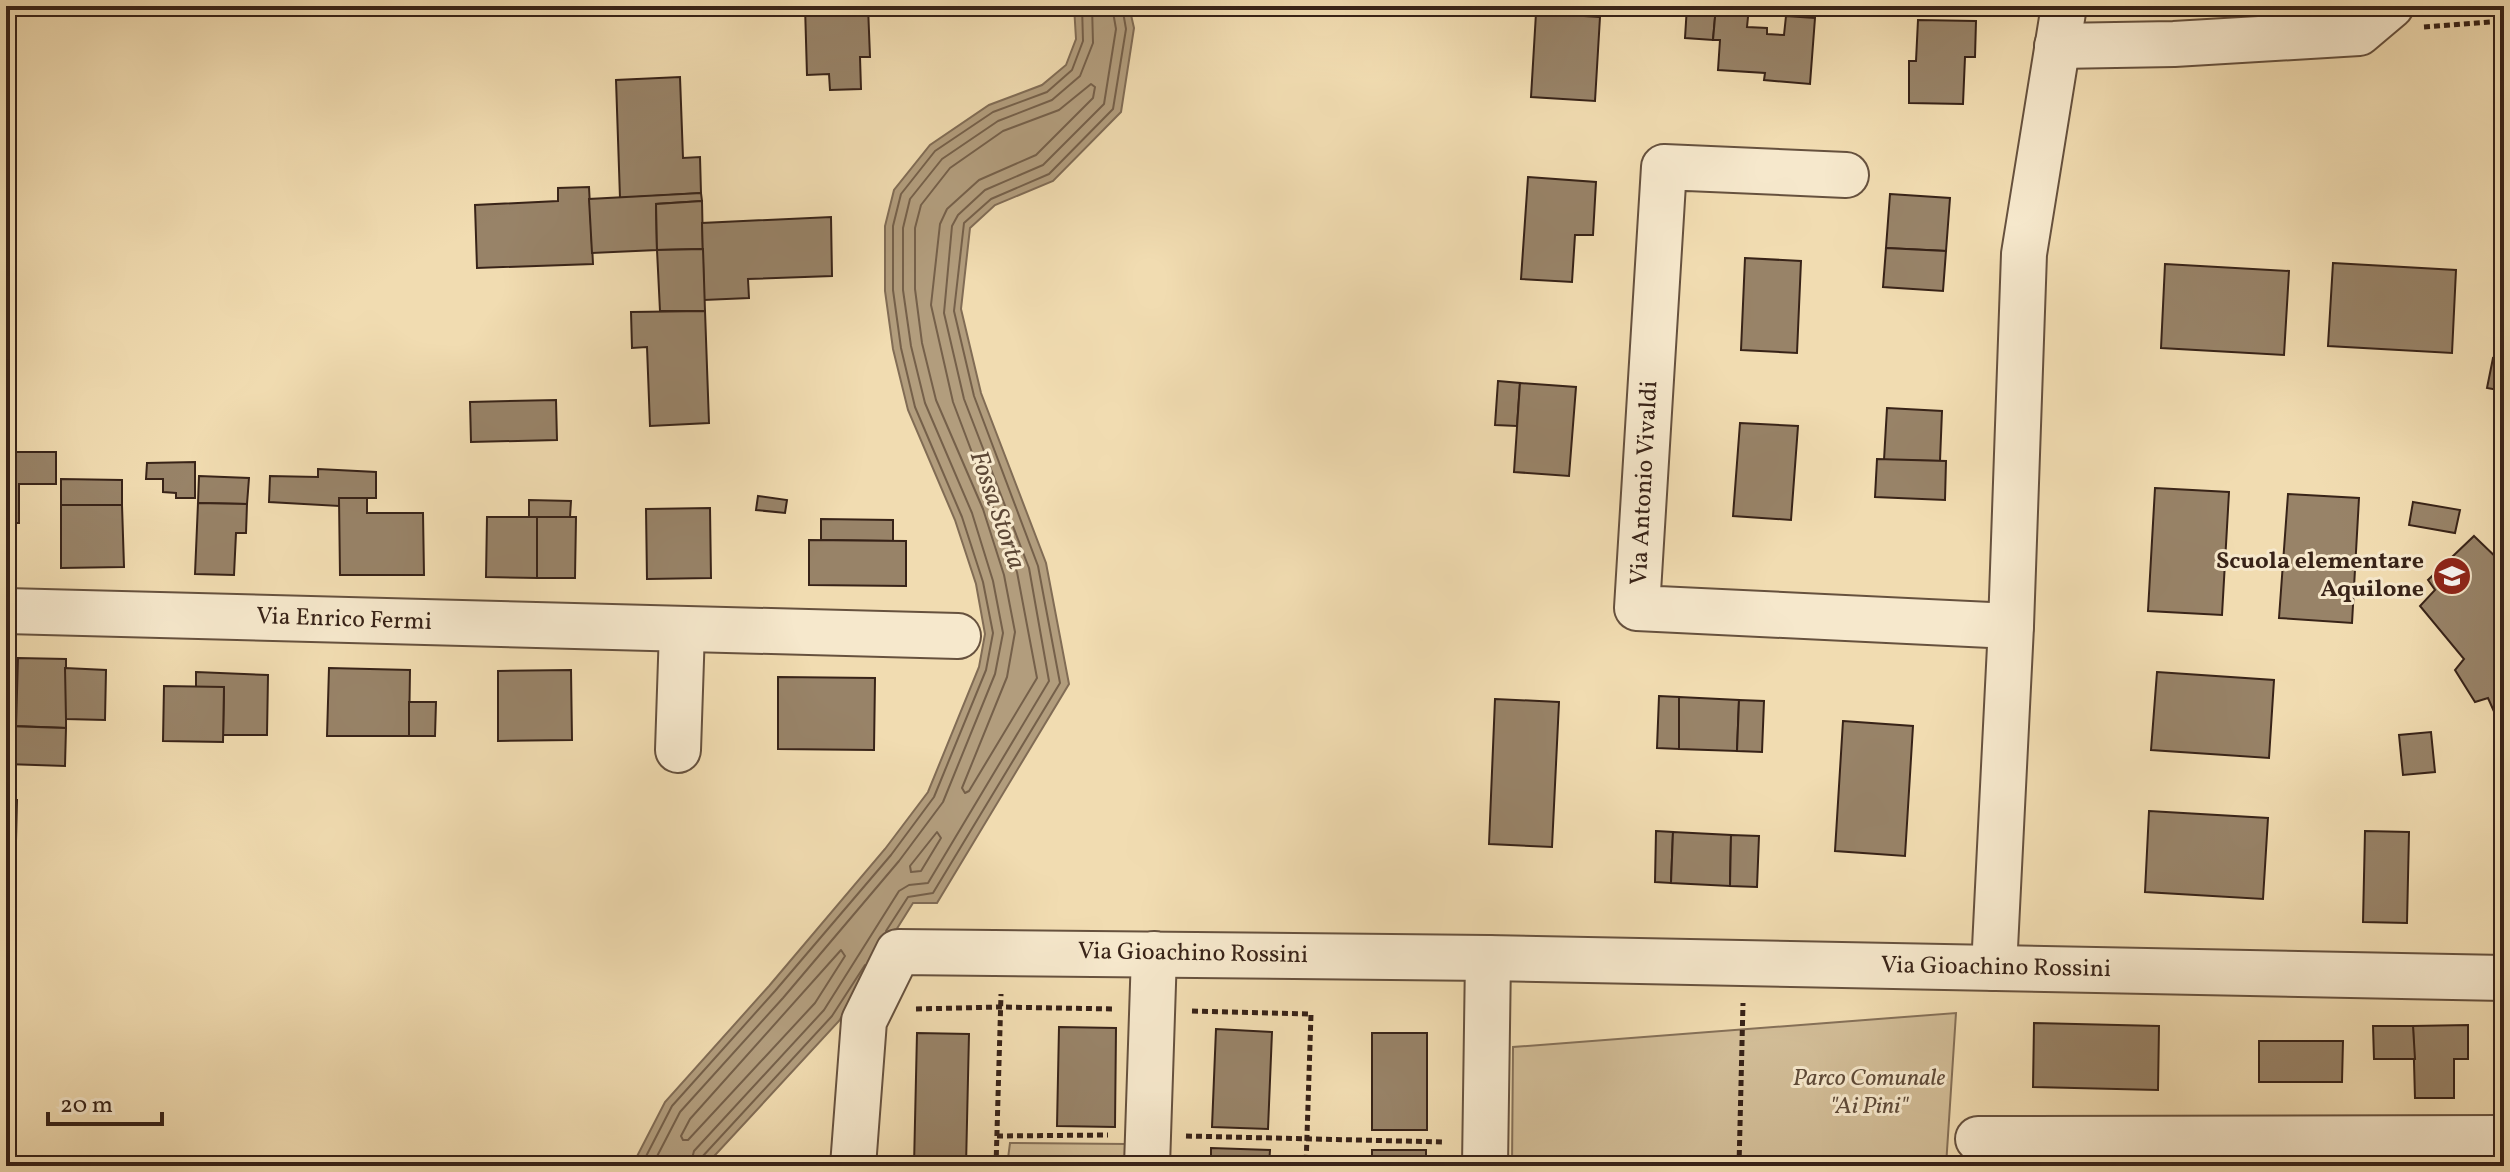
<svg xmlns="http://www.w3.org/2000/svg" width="2510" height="1172" font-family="Vollkorn,serif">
<rect width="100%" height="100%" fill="#f1dcb1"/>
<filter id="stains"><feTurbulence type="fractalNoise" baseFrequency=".0025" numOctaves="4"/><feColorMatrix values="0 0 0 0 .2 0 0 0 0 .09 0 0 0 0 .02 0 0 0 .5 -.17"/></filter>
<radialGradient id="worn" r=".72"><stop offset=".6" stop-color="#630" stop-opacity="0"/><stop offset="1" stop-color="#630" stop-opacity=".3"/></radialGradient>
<g fill="#d2bd97" stroke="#857058" stroke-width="2">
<polygon points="2381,6 2504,6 2380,15"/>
<polygon points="1956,1013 1946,1166 1512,1166 1513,1047"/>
<polygon points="1010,1143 1126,1144 1126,1166 1007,1166"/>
</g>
<polygon fill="#b29d7d" stroke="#816c55" stroke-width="2" points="1074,6 1129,6 1134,28 1121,112 1053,181 995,205 970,228 961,309 981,393 1046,563 1069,684 937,903 913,903 839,1021 705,1166 632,1166 665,1102 769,986 885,849 928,792 979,667 985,634 976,584 955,520 908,410 893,349 885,291 885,226 894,190 930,145 989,105 1042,85 1066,65 1076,39"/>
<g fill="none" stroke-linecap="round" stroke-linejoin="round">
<g stroke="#75604a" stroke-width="2">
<polygon points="1091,84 1095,87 1093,98 1036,155 979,180 947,209 940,224 931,305 953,402 1017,572 1037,678 969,791 965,793 962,788 1007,677 1015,632 1004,575 983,509 936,400 922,343 915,289 915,228 921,205 950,168 1003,131 1059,110"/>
<polygon points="937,832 941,838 921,871 911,872 910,866"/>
<polyline points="886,931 908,897 933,893 1060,683 1038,566 974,396 954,311 964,223 991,199 1049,174 1113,109 1126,29 1122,6"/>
<polygon points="841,950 845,956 815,1003 688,1140 683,1140 681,1136 690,1119"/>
<polyline points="641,1166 672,1106 775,991 891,855 934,797 986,670 993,633 983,582 962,517 915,407 901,348 893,290 893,226 901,194 935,151 993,112 1047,92 1072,70 1083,41 1082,6"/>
<polyline points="652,1166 680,1112 783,998 899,861 943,802 995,674 1003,633 993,581 972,513 925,403 911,346 903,290 903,228 910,199 942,159 998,121 1052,100 1080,76 1093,43 1092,6"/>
<polyline points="690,1166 694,1151 824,1010 899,891 909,885 928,883 1049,681 1029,568 964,399 944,313 952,226 958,215 985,190 1043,165 1104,104 1116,29 1112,6"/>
<polyline points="700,1166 702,1157 832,1016 865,965"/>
</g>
</g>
<g fill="#988368" stroke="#382318" stroke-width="2">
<polygon points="805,6 868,6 870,57 860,57 861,89 830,90 829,74 807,75"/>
<polygon points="1687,6 1716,6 1713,40 1685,38"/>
<polygon points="1716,6 1749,7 1747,27 1767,28 1767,34 1784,35 1786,16 1815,18 1810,84 1764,80 1765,73 1718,70 1720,40 1713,40"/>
<polygon points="1838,6 1872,6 1872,11 1838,12"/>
<polygon points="1536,13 1600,17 1595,101 1531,97"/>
<polygon points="1918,20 1976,21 1975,57 1965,57 1963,104 1909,103 1909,61 1916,61"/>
<polygon points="680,77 683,158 700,157 701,193 620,198 616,80"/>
<polygon points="1528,177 1596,182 1593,235 1575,235 1572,282 1521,279"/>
<polygon points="589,187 593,264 477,268 475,205 558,201 558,188"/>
<polygon points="701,193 702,201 656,204 657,250 592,253 589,199"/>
<polygon points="1890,194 1950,198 1946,251 1886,248"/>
<polygon points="702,201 703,249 657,250 656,204"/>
<polygon points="831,217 832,276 748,279 749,298 704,300 702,223"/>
<polygon points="1886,248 1946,251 1943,291 1883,287"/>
<polygon points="703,249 705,311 660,311 657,250"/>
<polygon points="1745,258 1801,261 1797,353 1741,350"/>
<polygon points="2333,263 2456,270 2452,353 2328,346"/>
<polygon points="2165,264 2289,271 2284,355 2161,348"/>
<polygon points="705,311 709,423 650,426 647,347 632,348 631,312"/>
<polygon points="2493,358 2504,360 2504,391 2487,388"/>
<polygon points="1498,381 1520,383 1517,426 1495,425"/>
<polygon points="1520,383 1576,387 1569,476 1514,472"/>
<polygon points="556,400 557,440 471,442 470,402"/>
<polygon points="1887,408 1942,411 1940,461 1884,460"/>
<polygon points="1740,423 1798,426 1791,520 1733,516"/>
<polygon points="6,452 56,452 56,484 19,484 19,523 6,523"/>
<polygon points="1877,459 1946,461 1945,500 1875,497"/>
<polygon points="195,462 195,498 176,498 176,493 163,492 163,479 146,479 147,463"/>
<polygon points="318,469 376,472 376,498 339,498 339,506 269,502 270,476 318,477"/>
<polygon points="199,476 249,478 247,504 198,503"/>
<polygon points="61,479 122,480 122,505 61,505"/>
<polygon points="2155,488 2229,492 2222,615 2148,611"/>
<polygon points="2288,494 2359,498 2352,623 2279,618"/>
<polygon points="758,496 787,500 785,513 756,510"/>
<polygon points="339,498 367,498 367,513 423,513 424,575 340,575"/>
<polygon points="529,500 571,501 570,517 529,517"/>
<polygon points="2413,502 2460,510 2455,533 2409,525"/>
<polygon points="198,503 247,504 246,533 236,533 234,575 195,574"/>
<polygon points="61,505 122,505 124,567 61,568"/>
<polygon points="710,508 711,578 647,579 646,509"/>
<polygon points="487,517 537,517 537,578 486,577"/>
<polygon points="537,517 576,517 575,578 537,578"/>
<polygon points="821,519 893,520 893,541 821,540"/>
<polygon points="2474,536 2504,565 2504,734 2488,698 2475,702 2455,670 2464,659 2420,606 2435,590 2428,580"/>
<polygon points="809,540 906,541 906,586 809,585"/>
<polygon points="18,658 66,659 66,728 16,726"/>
<polygon points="65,668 106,670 105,720 66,719"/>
<polygon points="329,668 410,670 409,736 327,736"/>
<polygon points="571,670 572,740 498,741 498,671"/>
<polygon points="196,672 268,675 267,735 223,735 224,687 196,687"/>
<polygon points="2157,672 2274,680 2269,758 2151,750"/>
<polygon points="778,677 875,678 874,750 778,749"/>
<polygon points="164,686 224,687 223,742 163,741"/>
<polygon points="1659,696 1679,697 1679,749 1657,748"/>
<polygon points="1679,697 1739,700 1737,751 1679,749"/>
<polygon points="1495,699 1559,702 1552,847 1489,844"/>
<polygon points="1739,700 1764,701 1762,752 1737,751"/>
<polygon points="409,702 436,702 435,736 409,736"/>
<polygon points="1843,721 1913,726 1905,856 1835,851"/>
<polygon points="6,726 66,728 65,766 6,764"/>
<polygon points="2431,732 2435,772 2403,775 2399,735"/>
<polygon points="6,800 17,800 16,841 6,841"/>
<polygon points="2149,811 2268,818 2263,899 2145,892"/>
<polygon points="1656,831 1673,832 1671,883 1655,882"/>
<polygon points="2365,831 2409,832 2407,923 2363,922"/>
<polygon points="1673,832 1731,835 1730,886 1671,883"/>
<polygon points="1731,835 1759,836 1757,887 1730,886"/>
<polygon points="2034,1023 2159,1026 2158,1090 2033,1087"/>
<polygon points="2468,1025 2468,1059 2454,1059 2454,1098 2415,1098 2413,1026"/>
<polygon points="2373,1026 2413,1026 2415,1059 2374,1059"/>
<polygon points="1059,1027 1116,1028 1115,1127 1057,1126"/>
<polygon points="1216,1029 1272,1032 1268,1129 1212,1127"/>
<polygon points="917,1033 969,1034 966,1166 914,1166"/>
<rect x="1372" y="1033" width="55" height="97"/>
<polygon points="2259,1041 2343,1041 2342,1082 2259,1082"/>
<polygon points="1211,1148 1270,1150 1269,1166 1211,1166"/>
<rect x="1372" y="1150" width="54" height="16"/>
<polygon points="1968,1161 1994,1164 1993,1166 1968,1166"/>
</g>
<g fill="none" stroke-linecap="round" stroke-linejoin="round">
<g stroke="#66513e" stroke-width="48">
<g id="minor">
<polyline points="2057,46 2174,44 2359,33 2391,6"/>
<polyline points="1846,175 1664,167 1637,608 2011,626"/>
<polyline points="6,611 958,636"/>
<polyline points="678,750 682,630"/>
<polyline points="1994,968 2011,626 2024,254 2064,6"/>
<polyline points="1978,1139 2504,1138"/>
<polyline points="853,1166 864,1021 898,952 1488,958 2504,978"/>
<polyline points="1147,1166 1154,954"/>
<polyline points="1485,1166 1488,958"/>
</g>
</g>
<g stroke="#382318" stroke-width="5" stroke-dasharray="6 4" stroke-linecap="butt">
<polyline points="2424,27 2504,21"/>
<polyline points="916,1009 1000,1007 1114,1009"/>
<polyline points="1192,1011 1311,1014 1306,1166"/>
<polyline points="997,1136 1108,1135"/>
<polyline points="1186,1136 1444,1142"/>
<polyline points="996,1166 1001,994"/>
<polyline points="1739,1166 1743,1003"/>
</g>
<use href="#minor" stroke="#f6e8cc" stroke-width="44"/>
</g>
<defs>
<g id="school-disc" transform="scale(2)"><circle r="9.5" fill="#8f2418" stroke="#f6e8cc"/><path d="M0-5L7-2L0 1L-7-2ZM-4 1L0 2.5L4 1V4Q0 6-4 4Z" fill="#fff"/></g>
</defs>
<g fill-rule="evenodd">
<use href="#school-disc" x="2452" y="576"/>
</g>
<g text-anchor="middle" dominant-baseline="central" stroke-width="6" stroke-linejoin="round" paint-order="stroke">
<g font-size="24" fill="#382318" stroke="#f6e8cc">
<text transform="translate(1645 483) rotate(-87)">Via Antonio Vivaldi</text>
<text transform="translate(344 620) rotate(2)">Via Enrico Fermi</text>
<text transform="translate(1193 954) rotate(1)">Via Gioachino Rossini</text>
<text transform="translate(1996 968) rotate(1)">Via Gioachino Rossini</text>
</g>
<g font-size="24" font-weight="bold" fill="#382318" stroke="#f6e8cc" text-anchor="end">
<text x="2424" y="562">Scuola elementare<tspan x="2424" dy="28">Aquilone</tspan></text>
</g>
<g font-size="24" font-style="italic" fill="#5e4a38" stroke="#f6e8cc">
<text x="1869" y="1079">Parco Comunale<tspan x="1869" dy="28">"Ai Pini"</tspan></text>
</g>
<g font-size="26" font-style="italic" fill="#5d4836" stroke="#f6e8cc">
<text transform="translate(997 510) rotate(71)">Fossa Storta</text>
</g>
</g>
<rect width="2510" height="1172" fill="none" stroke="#f1dcb1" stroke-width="32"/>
<rect x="8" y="8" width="2494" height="1156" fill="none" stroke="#382318" stroke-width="4"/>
<rect x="16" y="16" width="2478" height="1140" fill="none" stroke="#382318" stroke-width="2"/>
<path d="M48 1112v12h114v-12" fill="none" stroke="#382318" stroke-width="4"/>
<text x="60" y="1112" font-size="24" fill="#382318" stroke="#f6e8cc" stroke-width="6" paint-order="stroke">20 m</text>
<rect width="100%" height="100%" filter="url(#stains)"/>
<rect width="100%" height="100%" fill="url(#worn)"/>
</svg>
